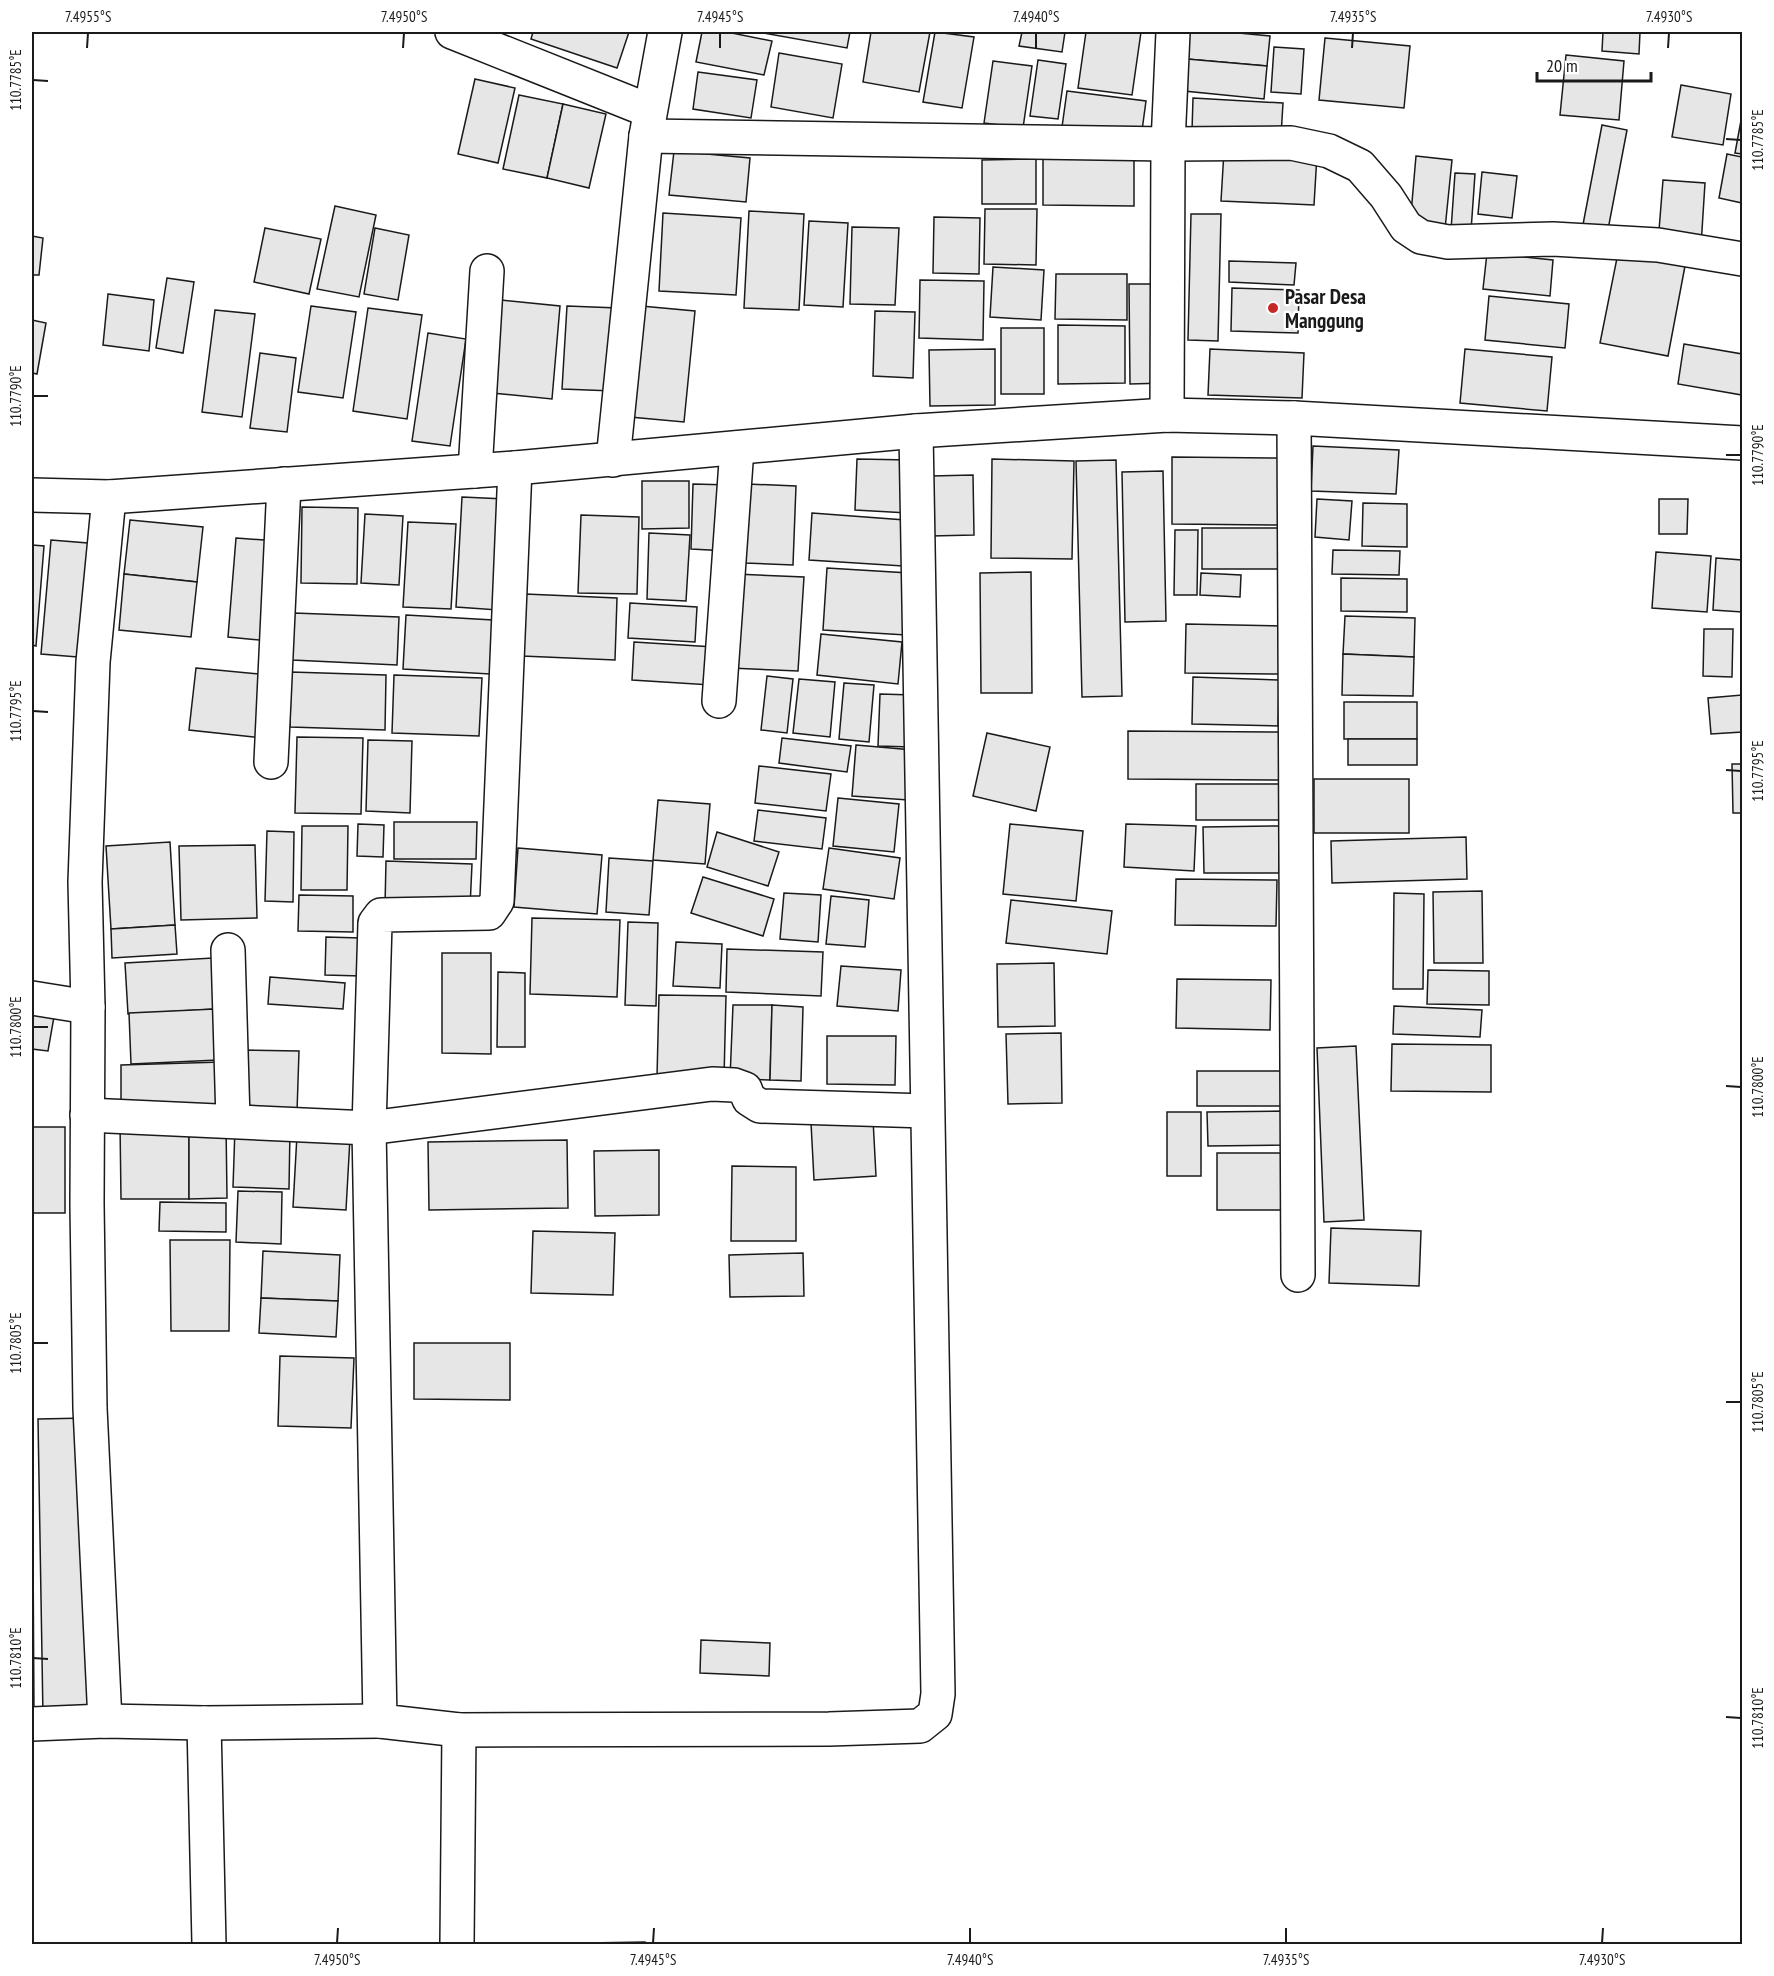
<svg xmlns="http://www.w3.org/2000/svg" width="1774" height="1976" font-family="'PT Sans Narrow',sans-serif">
<rect width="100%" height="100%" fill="#fff"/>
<g fill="#e6e6e6" stroke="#1a1a1a" stroke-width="1.5">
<polygon points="533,32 629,32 617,68 531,39"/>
<polygon points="702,32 727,32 772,41 764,75 696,62"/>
<polygon points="758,32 850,32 847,48"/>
<polygon points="871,32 930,32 919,92 863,82"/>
<polygon points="935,32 974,37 962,108 923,102"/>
<polygon points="1022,32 1065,32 1062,52 1019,46"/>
<polygon points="1086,32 1141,32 1132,95 1078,88"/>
<polygon points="1189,32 1228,32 1270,36 1267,66 1187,59"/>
<polygon points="1603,32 1640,32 1639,54 1602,51"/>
<polygon points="1325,38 1410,46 1404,108 1319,100"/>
<polygon points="1274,47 1304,49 1301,94 1271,92"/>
<polygon points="779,53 842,64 833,118 771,107"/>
<polygon points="1566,55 1624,61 1619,120 1560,115"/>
<polygon points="1187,59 1267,66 1264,99 1184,91"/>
<polygon points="1038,60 1066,64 1058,119 1030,116"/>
<polygon points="993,61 1032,66 1023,128 984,123"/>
<polygon points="698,72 757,80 751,118 693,109"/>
<polygon points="475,79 515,88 498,163 458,154"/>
<polygon points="1681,85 1731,94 1723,145 1672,137"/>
<polygon points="1067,91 1146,101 1141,138 1062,127"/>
<polygon points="519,95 563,104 547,178 503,169"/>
<polygon points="1193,98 1283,103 1281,136 1192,131"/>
<polygon points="563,104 606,114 589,188 547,178"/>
<polygon points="1742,115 1742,154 1735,153"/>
<polygon points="1602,125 1627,130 1606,240 1581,235"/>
<polygon points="674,151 750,158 746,202 669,195"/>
<polygon points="1224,151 1317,155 1314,205 1221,201"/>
<polygon points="1727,154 1742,157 1742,203 1719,198"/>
<polygon points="1416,156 1452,160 1445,229 1410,225"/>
<polygon points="1043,158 1134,159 1134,206 1043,205"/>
<polygon points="1036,159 1036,204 982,204 982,160"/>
<polygon points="1482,172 1517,176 1512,218 1478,214"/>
<polygon points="1455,173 1475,174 1471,231 1451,230"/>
<polygon points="1663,180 1705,183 1701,246 1658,243"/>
<polygon points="335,206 376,215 359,297 317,289"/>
<polygon points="985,209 1037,209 1036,265 984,264"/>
<polygon points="749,211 804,214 799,310 744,308"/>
<polygon points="663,213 741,218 736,295 659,291"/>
<polygon points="1191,214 1221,214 1218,341 1188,340"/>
<polygon points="934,217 980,218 979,274 933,273"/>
<polygon points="809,221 848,223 843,307 804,305"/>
<polygon points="852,227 899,228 895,305 850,304"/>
<polygon points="265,228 321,239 309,294 254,282"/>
<polygon points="375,228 409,235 398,300 364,294"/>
<polygon points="32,236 43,238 39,275 32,275"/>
<polygon points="1487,253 1553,260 1550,296 1483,289"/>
<polygon points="1618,253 1685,266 1668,356 1600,343"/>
<polygon points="1229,261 1296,263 1294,285 1229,282"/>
<polygon points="993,267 1044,270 1041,320 990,317"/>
<polygon points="1056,274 1127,274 1127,320 1055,319"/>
<polygon points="167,278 194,282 183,353 156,348"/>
<polygon points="920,280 984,281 983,340 919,338"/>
<polygon points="1129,284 1165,284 1166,383 1130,384"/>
<polygon points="1232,288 1299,290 1298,333 1231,331"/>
<polygon points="108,294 154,300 149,351 103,345"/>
<polygon points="1489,296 1569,304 1565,348 1485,340"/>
<polygon points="501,300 560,306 552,399 492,393"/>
<polygon points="311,306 356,312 343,398 298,392"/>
<polygon points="567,306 618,308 613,391 562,389"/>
<polygon points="641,306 695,311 684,422 630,417"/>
<polygon points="368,308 422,315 407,419 353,411"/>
<polygon points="215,310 255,314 242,417 202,412"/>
<polygon points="875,311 915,312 913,378 873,376"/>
<polygon points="32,320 46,323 37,374 32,373"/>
<polygon points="1058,325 1125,326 1125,383 1058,384"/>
<rect x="1001" y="328" width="43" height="66"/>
<polygon points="428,333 466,339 450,446 412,441"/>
<polygon points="1684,344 1742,354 1742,395 1678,384"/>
<polygon points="995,349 995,405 930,406 929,350"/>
<polygon points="1210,349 1304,353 1302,398 1208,395"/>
<polygon points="1465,349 1552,357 1547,411 1460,403"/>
<polygon points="260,353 296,358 287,432 250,428"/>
<polygon points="1313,446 1399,450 1396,494 1311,491"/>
<polygon points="1172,457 1280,458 1280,525 1172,524"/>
<polygon points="857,459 910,460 908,513 855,510"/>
<polygon points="992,459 1074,461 1072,559 991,558"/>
<polygon points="1116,460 1122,696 1082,697 1076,461"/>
<polygon points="1163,471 1166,621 1125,622 1122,472"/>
<polygon points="973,475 974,535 931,536 931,476"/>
<polygon points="642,481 689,481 689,528 642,529"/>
<polygon points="693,484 730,485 728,551 691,549"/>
<polygon points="747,484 796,486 793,565 745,563"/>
<polygon points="462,497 505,499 498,610 456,607"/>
<polygon points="1317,499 1352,501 1349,540 1315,537"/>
<polygon points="1659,499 1688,499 1687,534 1659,534"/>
<polygon points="1363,503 1407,504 1407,547 1362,546"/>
<polygon points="302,507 358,508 357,584 301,583"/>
<polygon points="812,513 905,520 903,566 809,560"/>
<polygon points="365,514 403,516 399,585 361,583"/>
<polygon points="581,515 639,517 637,594 578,593"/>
<polygon points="130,520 203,527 197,582 124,574"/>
<polygon points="408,522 456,524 451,609 403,607"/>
<polygon points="1202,528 1285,528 1284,569 1202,569"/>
<polygon points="1175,530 1198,530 1197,595 1174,595"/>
<polygon points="649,533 690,535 686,601 647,599"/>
<polygon points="236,538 278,541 270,641 228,637"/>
<polygon points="51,540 100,544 90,658 41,654"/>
<polygon points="32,545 44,546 36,646 32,645"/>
<polygon points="1333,550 1400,551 1399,575 1332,574"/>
<polygon points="1656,552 1711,556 1707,612 1652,608"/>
<polygon points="1716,558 1742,560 1742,612 1713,610"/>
<polygon points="827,568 909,573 906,635 823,630"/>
<polygon points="1031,572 1032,693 981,693 980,573"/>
<polygon points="1201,573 1241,575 1240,597 1200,595"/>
<polygon points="124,574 197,582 191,637 119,630"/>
<polygon points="735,574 804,577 798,671 730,668"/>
<polygon points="1341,578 1407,579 1407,612 1341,611"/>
<polygon points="525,594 617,598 615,660 522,656"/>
<polygon points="630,603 697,607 695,642 628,638"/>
<polygon points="294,613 399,617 397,665 292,660"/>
<polygon points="406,615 493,620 490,674 403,669"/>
<polygon points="1345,616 1415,618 1414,657 1343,654"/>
<polygon points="1186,624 1283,626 1282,674 1185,673"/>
<polygon points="1704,629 1733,629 1732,677 1703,676"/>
<polygon points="821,634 902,642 898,684 817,675"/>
<polygon points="634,642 714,647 711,685 632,680"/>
<polygon points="1343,654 1414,657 1413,696 1342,695"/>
<polygon points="196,668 269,675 263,738 189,730"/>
<polygon points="291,672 386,675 385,730 290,727"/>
<polygon points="394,675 482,678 479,736 392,733"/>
<polygon points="767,676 793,679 787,733 761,730"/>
<polygon points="1193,677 1279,680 1278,726 1192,724"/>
<polygon points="799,679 835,682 830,737 793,733"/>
<polygon points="844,683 874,685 869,742 839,739"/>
<polygon points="880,694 913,695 911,747 878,746"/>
<polygon points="1742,695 1742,732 1711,734 1708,698"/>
<rect x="1344" y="702" width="73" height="37"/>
<polygon points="1128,731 1284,732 1283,780 1128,779"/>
<polygon points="987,733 1050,747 1036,811 973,796"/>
<polygon points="297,737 363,738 361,814 295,813"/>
<polygon points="782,738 851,746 847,772 779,763"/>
<rect x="1348" y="739" width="69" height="26"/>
<polygon points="368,740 412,741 410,813 366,811"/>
<polygon points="856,745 913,750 908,800 852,796"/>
<polygon points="1732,764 1742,764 1742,813 1733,813"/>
<polygon points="759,766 831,774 826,811 755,803"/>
<rect x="1314" y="779" width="95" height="54"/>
<polygon points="1196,784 1283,784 1282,820 1196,820"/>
<polygon points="838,798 899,804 894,852 833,846"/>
<polygon points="658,800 710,804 705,864 653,860"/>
<polygon points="758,810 826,818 822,849 754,841"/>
<polygon points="394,822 477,822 476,859 394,859"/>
<polygon points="358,824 384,825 383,857 357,856"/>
<polygon points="1010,824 1083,831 1076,901 1003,894"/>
<polygon points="1126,824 1196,826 1194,871 1124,867"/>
<polygon points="302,826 348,826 347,890 301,890"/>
<polygon points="1279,826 1279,873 1204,873 1203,827"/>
<polygon points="267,831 294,832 293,902 265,901"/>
<polygon points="717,832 779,852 768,886 707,867"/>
<polygon points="1466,837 1467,879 1332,883 1331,841"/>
<polygon points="170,842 175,925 111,929 106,846"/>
<polygon points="255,845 257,918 181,920 179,846"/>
<polygon points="518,848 602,855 597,914 514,907"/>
<polygon points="829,848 900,858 894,899 823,889"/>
<polygon points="609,858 653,861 649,915 606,912"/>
<polygon points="386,861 472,864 470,908 385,906"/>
<polygon points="703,877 774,899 763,936 691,913"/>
<polygon points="1176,879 1277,880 1276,926 1175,925"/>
<polygon points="1482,891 1483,963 1434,963 1433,892"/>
<polygon points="784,893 821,895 818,942 780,939"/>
<polygon points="1394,893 1424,894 1423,989 1393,989"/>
<polygon points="299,895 353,896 353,932 298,931"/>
<polygon points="831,896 869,900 865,947 826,944"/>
<polygon points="1011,900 1112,911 1107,954 1006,943"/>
<polygon points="532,918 620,920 617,997 530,994"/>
<polygon points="628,922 658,923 656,1006 625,1005"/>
<polygon points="175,925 177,954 112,958 111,929"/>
<polygon points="326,937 361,938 361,976 325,975"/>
<polygon points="676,942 722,944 720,988 673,986"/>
<polygon points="727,949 823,952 821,996 726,992"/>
<polygon points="442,953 491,953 491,1054 442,1053"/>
<polygon points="213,958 215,1009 128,1014 125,963"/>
<polygon points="1054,963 1055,1026 998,1027 997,964"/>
<polygon points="841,966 901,970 898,1011 837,1006"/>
<polygon points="1428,970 1489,971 1489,1005 1427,1004"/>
<polygon points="498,972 525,973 525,1047 497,1047"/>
<polygon points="270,977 345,983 343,1009 268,1004"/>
<polygon points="1177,979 1271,980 1270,1030 1176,1028"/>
<polygon points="659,995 726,996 724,1078 657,1077"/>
<polygon points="733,1005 772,1005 770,1080 730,1079"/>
<polygon points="772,1005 803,1007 801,1081 770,1080"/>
<polygon points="1394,1006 1482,1010 1480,1037 1393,1034"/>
<polygon points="32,1007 55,1011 48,1051 32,1049"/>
<polygon points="215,1009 218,1060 131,1064 129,1013"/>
<polygon points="1061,1033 1062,1103 1008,1104 1006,1034"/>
<polygon points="827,1036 896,1036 895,1085 827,1084"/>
<polygon points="1392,1044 1491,1045 1491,1092 1391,1091"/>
<polygon points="1356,1046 1364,1220 1324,1222 1317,1048"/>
<polygon points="239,1050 299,1051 297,1112 238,1110"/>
<polygon points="222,1062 223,1108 121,1111 121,1065"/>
<rect x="1197" y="1071" width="86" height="35"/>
<polygon points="1288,1111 1288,1145 1208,1146 1207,1112"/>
<rect x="1167" y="1112" width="34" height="64"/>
<polygon points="873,1119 876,1176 814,1180 811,1123"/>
<polygon points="120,1123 189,1123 189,1199 121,1199"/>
<polygon points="189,1123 226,1123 227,1198 189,1199"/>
<rect x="32" y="1127" width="33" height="86"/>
<polygon points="235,1128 290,1129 289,1189 233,1187"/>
<polygon points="297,1135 350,1138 346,1210 293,1207"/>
<polygon points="567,1140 568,1208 429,1210 428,1142"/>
<polygon points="659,1150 659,1215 595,1216 594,1151"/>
<rect x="1217" y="1153" width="70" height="57"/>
<polygon points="732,1166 796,1167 796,1241 731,1241"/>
<polygon points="238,1191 282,1192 281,1244 236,1242"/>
<polygon points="160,1202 226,1203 226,1232 159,1231"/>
<polygon points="1331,1228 1421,1231 1419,1286 1329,1283"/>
<polygon points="533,1231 615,1233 613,1295 531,1293"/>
<polygon points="170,1240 230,1240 229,1331 171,1331"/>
<polygon points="263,1251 340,1255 338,1301 261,1298"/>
<polygon points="803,1253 804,1296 730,1297 729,1255"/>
<polygon points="261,1298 338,1301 336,1337 259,1333"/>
<polygon points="414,1343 510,1343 510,1400 414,1399"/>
<polygon points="280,1356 354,1358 351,1428 278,1426"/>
<polygon points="32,1373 34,1716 32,1716"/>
<polygon points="87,1418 93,1716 43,1717 38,1419"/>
<polygon points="701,1640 770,1643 769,1676 700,1673"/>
<polygon points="645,1942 645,1944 586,1944 586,1943"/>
</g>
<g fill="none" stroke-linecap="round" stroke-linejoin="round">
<g stroke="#1a1a1a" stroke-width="36">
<g id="minor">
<polyline points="452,32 650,111"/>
<polyline points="646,136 1168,144 1291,143 1329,151 1360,166 1386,196 1406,227 1421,237 1448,242 1553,239 1658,245 1742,259"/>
<polyline points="1167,415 1168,144 1173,32"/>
<polyline points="1294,418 1298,1275"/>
<polyline points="613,460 646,136 665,32"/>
<polyline points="515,468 497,901 489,913 381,915 375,923 369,1128 380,1721 459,1730 829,1729 920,1726 935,1714 938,1694 916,431"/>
<polyline points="475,471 487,271"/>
<polyline points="719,701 737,448"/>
<polyline points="271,762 284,484"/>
<polyline points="228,950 233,1120"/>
<polyline points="32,998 88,1007"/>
<polyline points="87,1115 369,1128 712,1084 734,1085 745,1089 749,1099 760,1106 927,1111"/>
<polyline points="105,1721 90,1408 87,1204 88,1007 85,882 93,662 109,497"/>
<polyline points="204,1723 209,1944"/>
<polyline points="32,1724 105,1721 204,1723 380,1721"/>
<polyline points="457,1944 459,1730"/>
</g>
</g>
<g stroke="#1a1a1a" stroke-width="36">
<polyline id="tertiary" points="32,495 109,497 515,468 916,431 1167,415 1294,418 1742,443"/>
</g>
<use href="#minor" stroke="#fff" stroke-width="33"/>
<use href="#tertiary" stroke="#fff" stroke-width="33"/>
</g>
<path fill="none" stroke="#1a1a1a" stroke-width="2" d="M87,48L88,33M403,48L404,33M720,48V33M1036,48V33M1352,48L1353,33M1668,48L1669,33M33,80L48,81M1726,139L1741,140M33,396H48M1726,455H1741M33,711L48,712M1726,770L1741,771M33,1027H48M1726,1086L1741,1087M33,1343H48M1726,1402H1741M33,1658L48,1659M1726,1717L1741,1718M337,1943L338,1928M653,1943L654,1928M970,1943V1928M1286,1943V1928M1602,1943L1603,1928"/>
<circle fill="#c62828" stroke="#fff" stroke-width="2" cx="1273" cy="308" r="6"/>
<g text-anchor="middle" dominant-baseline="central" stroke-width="4.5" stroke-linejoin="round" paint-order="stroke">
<g font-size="21" font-weight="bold" fill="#1a1a1a" stroke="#fff" text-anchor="start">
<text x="1285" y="296">Pasar Desa<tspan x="1285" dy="24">Manggung</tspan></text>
</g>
</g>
<rect width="1774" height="1976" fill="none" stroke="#ffffff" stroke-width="66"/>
<path d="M1537 72v9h114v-9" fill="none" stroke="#1a1a1a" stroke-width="3"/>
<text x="1546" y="72" font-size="18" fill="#1a1a1a" stroke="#ffffff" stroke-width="4.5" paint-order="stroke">20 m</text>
<rect x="33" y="33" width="1708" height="1910" fill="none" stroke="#1a1a1a" stroke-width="2"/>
<g font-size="15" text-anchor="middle" fill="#1a1a1a">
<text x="88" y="22">7.4955°S</text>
<text x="404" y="22">7.4950°S</text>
<text x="720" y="22">7.4945°S</text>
<text x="1036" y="22">7.4940°S</text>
<text x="1353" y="22">7.4935°S</text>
<text x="1669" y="22">7.4930°S</text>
<text transform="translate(16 80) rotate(-90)" y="5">110.7785°E</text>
<text transform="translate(1758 140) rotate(-90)" y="5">110.7785°E</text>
<text transform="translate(16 396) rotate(-90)" y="5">110.7790°E</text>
<text transform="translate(1758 455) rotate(-90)" y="5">110.7790°E</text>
<text transform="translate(16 711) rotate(-90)" y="5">110.7795°E</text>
<text transform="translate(1758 771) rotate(-90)" y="5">110.7795°E</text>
<text transform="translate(16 1027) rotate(-90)" y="5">110.7800°E</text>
<text transform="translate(1758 1087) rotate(-90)" y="5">110.7800°E</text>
<text transform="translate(16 1343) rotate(-90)" y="5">110.7805°E</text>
<text transform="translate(1758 1402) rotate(-90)" y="5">110.7805°E</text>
<text transform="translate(16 1658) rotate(-90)" y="5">110.7810°E</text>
<text transform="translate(1758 1718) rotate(-90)" y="5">110.7810°E</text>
<text x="337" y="1965">7.4950°S</text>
<text x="653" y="1965">7.4945°S</text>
<text x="970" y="1965">7.4940°S</text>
<text x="1286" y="1965">7.4935°S</text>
<text x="1602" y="1965">7.4930°S</text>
</g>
</svg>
